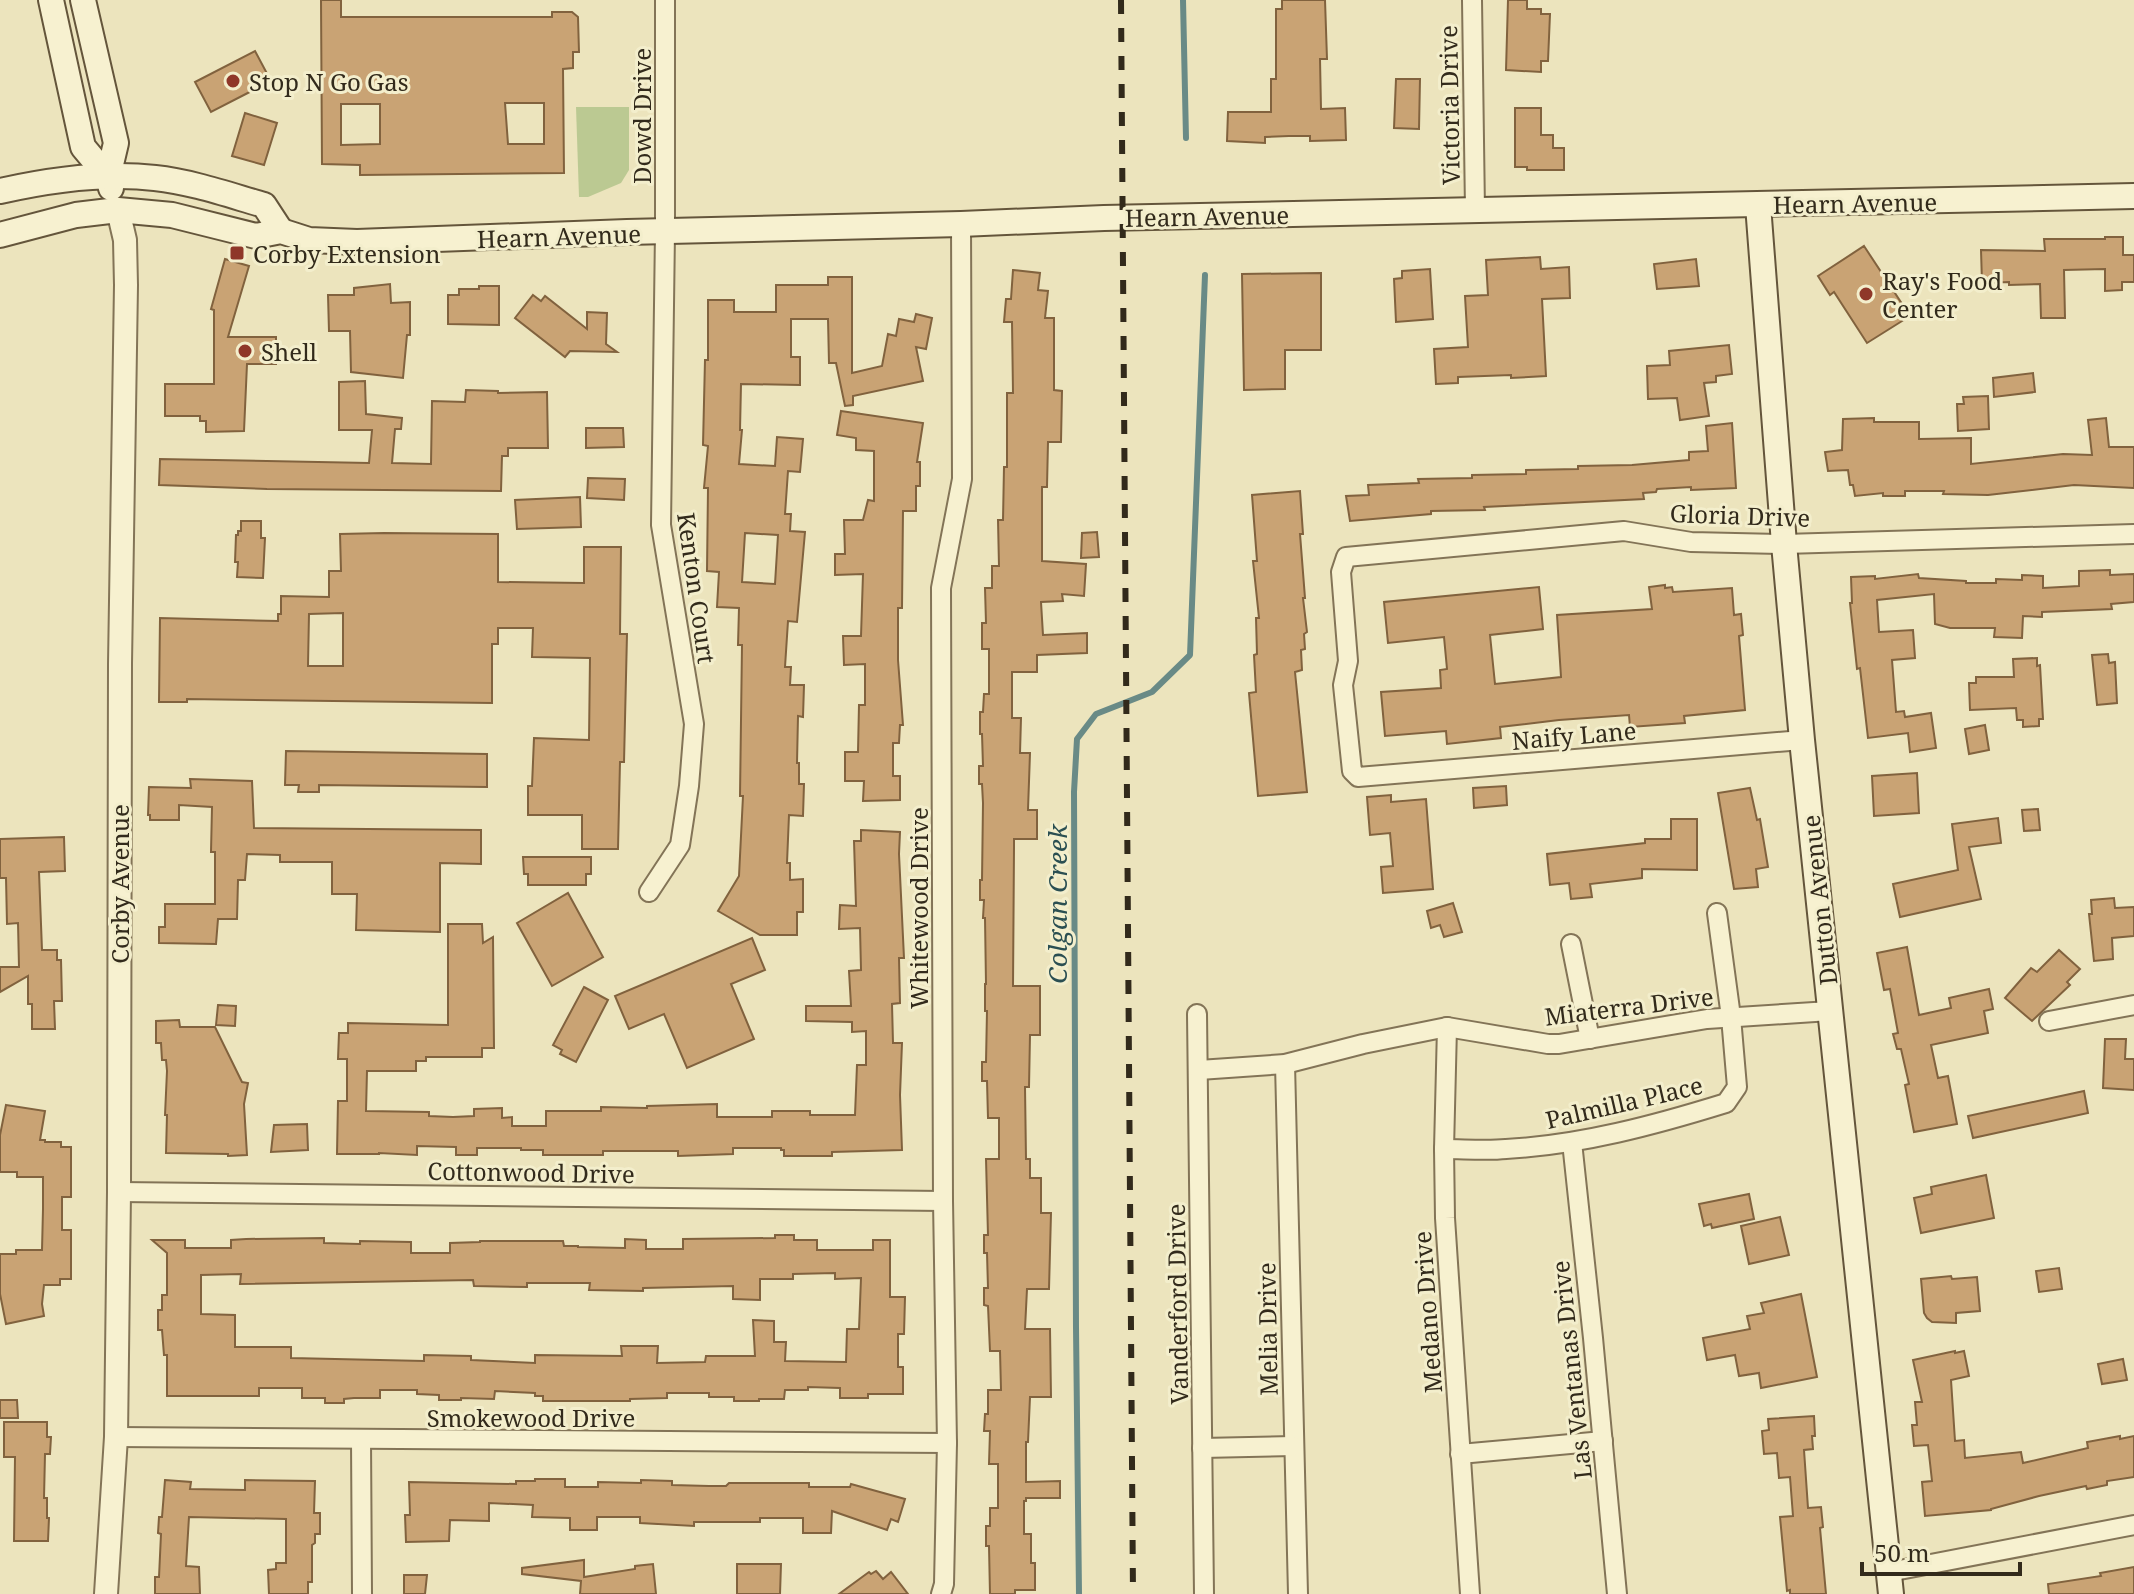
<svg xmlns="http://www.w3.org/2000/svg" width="2134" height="1594" font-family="'Noto Serif',serif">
<rect width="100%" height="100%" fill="#ece4bd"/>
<polygon fill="#bbc992" points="576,107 629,107 629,170 621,183 588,197 579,197"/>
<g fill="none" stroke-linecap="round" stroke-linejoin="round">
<g stroke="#698a86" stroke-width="6">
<polyline points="1183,0 1186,138"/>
<polyline points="1079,1594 1076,1327 1074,792 1077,739 1096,714 1152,692 1190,655 1205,275"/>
</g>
</g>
<g fill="#c9a374" stroke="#81623e" stroke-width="2" fill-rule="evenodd">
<path d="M321,0H341V17H552V12H572L578,17L579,52H573V68L563,69L564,173L360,175V165L322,164ZM505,103H544V144H508ZM341,104H380V144L341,145Z"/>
<polygon points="1282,0 1325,0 1327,59 1320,59 1321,109 1345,108 1346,140 1310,141 1310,136 1289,136 1265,137 1265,143 1227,141 1228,112 1271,112 1271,79 1276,79 1276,9 1282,9"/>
<polygon points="1508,0 1527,0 1527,9 1541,9 1541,14 1550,14 1548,61 1541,61 1541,72 1506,70"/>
<polygon points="255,51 271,81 211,112 195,82"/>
<polygon points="1396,79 1420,79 1419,129 1394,128"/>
<polygon points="1515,108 1541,108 1541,135 1553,135 1553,148 1564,148 1564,170 1527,170 1527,167 1515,167"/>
<polygon points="245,113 277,123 264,165 232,156"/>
<polygon points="2105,237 2123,237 2123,255 2134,255 2134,282 2122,282 2122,290 2105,291 2105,269 2064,270 2065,318 2041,318 2040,284 2009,285 2009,282 1982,283 1981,250 2045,251 2044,239 2105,239"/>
<polygon points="1864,246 1910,316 1867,343 1834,292 1830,295 1818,276"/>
<polygon points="1540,257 1541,269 1569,267 1570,298 1542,299 1546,376 1511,378 1511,375 1458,377 1458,383 1436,384 1434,349 1468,347 1465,296 1488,295 1486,260"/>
<polygon points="225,259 249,266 228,337 276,337 276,364 247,364 244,431 206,432 206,421 200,421 200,416 165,416 165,384 214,384 214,310 211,309"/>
<polygon points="1696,259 1699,286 1657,289 1654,264"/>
<polygon points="1430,269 1433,319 1396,322 1394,279 1402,278 1402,271"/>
<polygon points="1013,270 1040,273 1038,290 1048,291 1045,318 1054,318 1054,390 1062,391 1061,442 1048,442 1047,487 1042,487 1042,561 1086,564 1084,596 1062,594 1063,601 1041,602 1043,635 1087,633 1087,653 1037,655 1037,672 1012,672 1012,718 1021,718 1020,753 1030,753 1028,810 1037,810 1037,839 1014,839 1014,847 1013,986 1040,986 1040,1035 1030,1035 1029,1087 1025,1087 1026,1159 1030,1159 1030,1178 1041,1178 1041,1213 1051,1213 1049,1289 1027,1289 1025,1329 1050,1329 1051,1397 1030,1397 1028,1442 1026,1442 1026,1482 1060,1481 1060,1498 1026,1498 1026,1501 1024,1501 1024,1534 1031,1534 1031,1563 1035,1563 1035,1590 1015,1590 1015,1594 990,1594 989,1546 986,1546 986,1526 990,1526 990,1508 998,1508 998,1464 989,1464 990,1431 984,1431 985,1414 988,1414 988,1390 1001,1390 1000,1351 990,1351 988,1306 984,1305 984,1288 988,1288 987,1253 984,1253 984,1235 988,1235 986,1159 999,1159 999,1118 988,1118 987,1081 982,1081 982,1062 986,1062 987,1011 985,1011 985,984 986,984 985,918 983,918 984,900 980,900 980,880 982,880 983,803 982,784 979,784 979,766 983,766 982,734 980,734 980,712 983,712 984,694 989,694 989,649 982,649 982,623 986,623 985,588 992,588 992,566 999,566 998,520 1003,520 1004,467 1007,467 1007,393 1013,393 1012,322 1004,322 1006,299 1011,299"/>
<polygon points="1321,273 1321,350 1285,350 1285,389 1244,390 1242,274"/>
<path d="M828,277H852V373L882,366L888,334L896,336L899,319L914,322L916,314L932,318L926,349L916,347L923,381L853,396V405L845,406L836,363H829L828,319H791V357H800V385L741,384L740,430H742L739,464L775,466L777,437L803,439L800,472L788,471L785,514H791L790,531L805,532L797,622L788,621L785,667H791L790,685H804L803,717L798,716L797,763H799V784H804L803,816L789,815L787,863H790V880L803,879V912H797V935H760L718,911L739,876L743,796H740L742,645H738L739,608L717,607L719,572L707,571L708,488H704L708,446L703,445L705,360H708V300H734V312H776V285H828ZM745,533L778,535L775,584L742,582Z"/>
<polygon points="390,284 391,303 410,302 410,335 407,335 403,378 351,372 350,331 329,331 328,295 354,295 354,288"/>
<polygon points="479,286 499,286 499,325 448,324 448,295 459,295 459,289 479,289"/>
<polygon points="533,295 541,301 545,296 587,329 587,312 607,313 606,344 617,352 570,351 565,357 515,318"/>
<polygon points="1729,345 1732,374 1716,376 1716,382 1704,383 1709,416 1680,420 1677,398 1648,399 1647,366 1670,365 1669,351"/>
<polygon points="2033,373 2035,392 1994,397 1993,378"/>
<polygon points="365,381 366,414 402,418 401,429 395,429 392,463 431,464 432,401 465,402 466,390 498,391 498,393 547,392 548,448 508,448 508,456 502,456 501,491 267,489 159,485 160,459 369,463 372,430 339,430 339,382"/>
<polygon points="1988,396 1989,429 1958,431 1957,404 1964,404 1963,397"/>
<polygon points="841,411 923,423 917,462 920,462 920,486 916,486 916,511 903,511 902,608 898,608 898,660 903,725 900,725 899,743 893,743 893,776 900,776 900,800 863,801 864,781 845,781 845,752 858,752 859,705 865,705 865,664 844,665 843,636 861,636 863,574 835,575 835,554 845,554 844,520 863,520 868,500 874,501 874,451 856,450 856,438 837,435"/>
<polygon points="1874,418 1874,422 1919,422 1919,439 1971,438 1971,464 2063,454 2092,455 2088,420 2106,418 2109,447 2134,447 2134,488 2074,485 1988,495 1943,494 1944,491 1905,491 1905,496 1883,496 1883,493 1855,496 1853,485 1850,485 1848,470 1828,471 1825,452 1842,450 1843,419"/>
<polygon points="1732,423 1736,488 1691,490 1691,487 1657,489 1656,492 1643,493 1644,499 1484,507 1485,510 1431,511 1431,514 1350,521 1346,496 1369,495 1368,485 1419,483 1418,479 1472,478 1472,475 1526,474 1526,470 1578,469 1578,466 1632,465 1689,460 1689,452 1708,451 1706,426"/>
<polygon points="586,428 623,428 624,447 586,448"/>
<polygon points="588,478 625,479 624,500 587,498"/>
<polygon points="1300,491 1303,534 1300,534 1305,598 1303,598 1307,632 1304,634 1305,649 1301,650 1302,670 1295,672 1307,792 1258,796 1249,693 1256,692 1254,655 1257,654 1256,618 1259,618 1253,561 1257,561 1252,495"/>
<polygon points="580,497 581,527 517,529 515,500"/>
<polygon points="241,521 261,521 261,538 265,538 263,578 237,577 238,562 235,562 236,535 238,535 238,531 241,531"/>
<polygon points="1097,532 1099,557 1081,558 1082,533"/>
<path d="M384,533L498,534V582L584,583V547H621L620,634H627L624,762H620L618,849H582V815H528V786H532L534,738L589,740L590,658L532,657L533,628H498V644H492V703L187,699V702H159L160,618L278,621V614H281V596L329,597V571H341L340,534ZM343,613V666H308L309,614Z"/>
<polygon points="2110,570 2110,575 2134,574 2134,602 2111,604 2112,609 2042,612 2042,617 2023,616 2022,638 1994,637 1995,628 1950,628 1935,624 1934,594 1877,600 1879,632 1913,630 1915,658 1892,660 1896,712 1904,711 1905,717 1931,713 1936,748 1910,752 1908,733 1868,738 1860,668 1857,669 1850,603 1852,603 1851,577 1875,576 1875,579 1918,574 1919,578 1966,581 1966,583 1996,583 1996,579 2022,580 2022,575 2043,576 2043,588 2079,586 2079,571"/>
<polygon points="1665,585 1665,588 1672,587 1673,592 1732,588 1734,615 1741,614 1743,635 1739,636 1745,710 1684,716 1685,723 1630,727 1629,715 1559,720 1500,727 1501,738 1447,744 1446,731 1385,736 1381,692 1441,688 1440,670 1447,669 1444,637 1388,643 1384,602 1539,587 1543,629 1490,635 1495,684 1561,677 1557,615 1652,609 1649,587"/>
<polygon points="2108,654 2109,663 2115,662 2117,703 2097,705 2092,655"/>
<polygon points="2037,658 2037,666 2040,665 2043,719 2039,719 2039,726 2023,727 2023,720 2017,720 2016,708 1970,710 1969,683 1976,683 1976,677 2014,677 2013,659"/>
<polygon points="1985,725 1989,750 1969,754 1965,729"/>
<polygon points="286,751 487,754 487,787 319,785 319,792 298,792 299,785 285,785"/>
<polygon points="1917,773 1919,813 1874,816 1872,776"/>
<polygon points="190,779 252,781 254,828 481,830 481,864 440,863 440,932 356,930 357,894 332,894 332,862 280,862 280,855 247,854 245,880 238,880 237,919 218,919 216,944 159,943 159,927 165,927 165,904 215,904 215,852 211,852 212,807 179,805 179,820 150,820 150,815 148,815 149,787 191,788"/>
<polygon points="1506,786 1507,805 1474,808 1473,788"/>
<polygon points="1750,788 1757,820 1760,819 1768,867 1756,869 1758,887 1734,889 1718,793"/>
<polygon points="1391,795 1391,802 1426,799 1433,889 1383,893 1381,867 1393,866 1390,833 1370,835 1367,797"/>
<polygon points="2038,809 2040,830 2024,831 2022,810"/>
<polygon points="1998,818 2001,843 1969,847 1981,899 1900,917 1893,884 1958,870 1952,824"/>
<polygon points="1671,819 1697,819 1697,870 1642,869 1642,878 1590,884 1592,897 1571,899 1569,883 1550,885 1547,854 1645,843 1645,839 1671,839"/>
<polygon points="861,830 900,832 899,854 904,958 899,958 900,1003 892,1004 893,1043 902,1043 900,1095 902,1150 832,1152 832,1156 784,1156 784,1150 781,1150 781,1148 733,1148 733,1154 678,1156 678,1151 603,1151 603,1155 543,1155 543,1150 521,1150 521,1148 477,1148 477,1155 456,1155 456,1147 417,1146 417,1155 379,1153 379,1154 337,1154 338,1101 347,1101 347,1059 338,1059 339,1033 348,1033 348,1023 448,1025 448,924 482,924 483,943 493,937 494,1048 482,1048 482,1057 426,1057 426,1061 416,1061 416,1071 367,1071 366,1111 429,1112 429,1116 453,1117 474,1116 474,1109 502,1108 502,1118 512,1117 512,1126 546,1126 546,1111 601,1111 601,1107 647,1108 647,1106 717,1104 717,1117 772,1117 772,1111 810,1111 810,1115 855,1115 857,1065 866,1065 866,1031 852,1032 852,1022 806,1021 806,1006 851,1006 849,971 861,970 860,928 839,929 840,905 856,906 854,841 861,841"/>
<polygon points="64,837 65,871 39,872 42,950 57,950 57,960 61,960 62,1001 54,1001 55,1029 32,1029 32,1004 28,1004 28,976 0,992 0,967 19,967 18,923 7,924 6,878 0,878 0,839"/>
<polygon points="523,857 591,857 591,874 586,874 586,885 528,885 528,874 524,874"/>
<polygon points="568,893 603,957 552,986 517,923"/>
<polygon points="2114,898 2115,908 2134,907 2134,936 2112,938 2113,959 2094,961 2089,914 2092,914 2091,900"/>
<polygon points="1453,903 1462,932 1444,937 1440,925 1431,928 1427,911"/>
<polygon points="752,938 765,970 731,984 754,1039 687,1068 664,1014 629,1029 615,996"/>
<polygon points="1907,947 1919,1015 1951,1008 1949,998 1989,989 1993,1009 1984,1011 1988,1033 1931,1045 1938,1078 1948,1076 1957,1124 1914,1132 1905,1085 1909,1084 1901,1049 1897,1049 1893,1034 1898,1033 1890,989 1884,990 1877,953"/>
<polygon points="2059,950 2080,969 2067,982 2070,985 2032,1021 2005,998 2031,968 2037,972"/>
<polygon points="584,987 608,1000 576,1062 560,1054 562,1050 553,1045"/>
<polygon points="218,1005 236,1006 235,1026 216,1025"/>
<polygon points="179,1020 180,1027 215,1027 242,1082 248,1083 244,1104 247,1155 228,1156 228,1154 166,1153 167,1115 165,1115 167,1071 166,1060 162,1060 161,1043 156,1043 156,1021"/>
<polygon points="2105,1039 2126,1039 2125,1059 2134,1059 2134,1090 2103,1088"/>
<polygon points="2084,1091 2088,1113 1973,1138 1968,1116"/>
<polygon points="6,1105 45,1111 40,1140 45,1140 45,1142 61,1142 61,1147 71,1147 71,1197 62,1197 62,1230 71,1230 71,1279 60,1279 60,1285 44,1285 42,1304 44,1316 6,1324 0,1294 0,1254 16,1254 16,1250 42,1250 43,1209 43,1177 17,1177 17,1172 0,1172 0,1135"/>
<polygon points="307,1124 308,1150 271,1152 274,1125"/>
<polygon points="1986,1175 1994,1218 1921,1233 1914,1198 1932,1194 1931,1187"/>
<polygon points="1749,1194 1754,1219 1712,1228 1711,1224 1704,1226 1699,1204"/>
<polygon points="1780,1217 1789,1255 1749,1264 1741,1226"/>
<path d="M775,1235H794V1240H817V1250H873V1240H890V1297H905L904,1334H898V1367H903V1394H868V1398H840V1388L808,1387V1390H785L784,1399H759V1401H734V1397H709V1393H667V1398L630,1399V1401H543V1396H535V1393L495,1391L494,1399L461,1398V1400H439V1395L417,1394V1390H380V1398H354L344,1399V1403H325V1398H302V1388H259V1396H167V1355H164L162,1330H158V1310H162V1295H167V1253L152,1240H185V1248H231V1240L246,1239L324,1238V1243L360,1244V1241L411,1242V1253H450V1243L480,1242V1241H563L564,1246H578V1247L625,1248V1239L646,1240V1249H683V1239L775,1238ZM835,1273V1279L861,1278L859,1329H847L846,1362L785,1361L786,1342H774V1321L753,1320L755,1356H706L705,1362L657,1363L658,1346H621L622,1356L535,1355V1363L471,1360V1356L424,1355V1361L291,1358V1347H235V1315L201,1314V1275L241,1274L240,1284L473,1280L474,1286L527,1287V1283H590L589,1290L643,1291V1288L733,1286V1299L760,1300V1279H793V1274Z"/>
<polygon points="2059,1268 2062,1289 2039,1292 2036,1271"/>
<polygon points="1951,1276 1952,1279 1977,1277 1980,1311 1956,1313 1956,1323 1932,1322 1927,1318 1924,1313 1921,1279"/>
<polygon points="1801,1294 1817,1377 1761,1388 1759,1373 1739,1376 1735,1355 1707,1360 1703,1338 1750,1329 1747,1316 1764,1313 1761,1303"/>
<polygon points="1955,1351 1955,1353 1964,1351 1969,1376 1951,1380 1955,1441 1964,1440 1965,1458 2021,1452 2023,1463 2088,1448 2087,1442 2120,1436 2120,1439 2134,1436 2134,1477 2107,1481 2107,1485 2087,1489 2086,1486 2039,1496 1991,1509 1991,1510 1925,1516 1922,1482 1932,1481 1928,1445 1914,1446 1912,1425 1917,1425 1915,1402 1922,1402 1913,1360"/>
<polygon points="2123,1359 2127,1380 2102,1384 2098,1364"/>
<polygon points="0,1400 17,1400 18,1418 0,1418"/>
<polygon points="1814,1416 1815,1436 1812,1436 1813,1449 1804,1450 1808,1508 1821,1507 1823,1527 1820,1528 1826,1594 1790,1594 1790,1590 1787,1591 1780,1517 1793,1516 1790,1477 1779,1478 1777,1453 1764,1454 1762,1431 1769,1430 1768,1419"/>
<polygon points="4,1422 47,1422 47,1437 51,1437 50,1454 45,1454 44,1498 47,1498 47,1518 49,1518 48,1541 14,1541 15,1457 4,1457"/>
<polygon points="535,1479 565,1479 565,1487 598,1487 598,1482 641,1483 641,1480 672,1481 672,1485 709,1486 726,1486 729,1483 809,1483 809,1487 850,1487 851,1484 905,1499 898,1522 891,1519 887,1530 832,1511 831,1533 803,1533 803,1518 760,1518 760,1522 694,1522 694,1526 640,1523 640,1517 597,1517 597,1530 570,1530 570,1518 532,1517 533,1505 489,1503 489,1521 450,1520 449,1541 406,1542 405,1515 410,1515 409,1482 516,1484 516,1481 535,1481"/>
<polygon points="165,1480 191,1482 190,1489 245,1490 245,1480 315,1481 314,1513 320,1513 320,1534 315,1534 315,1543 312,1545 312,1582 308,1582 308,1594 269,1594 268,1570 276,1569 276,1563 286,1563 286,1519 189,1517 186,1566 199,1567 200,1594 155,1594 155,1577 159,1577 161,1534 158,1533 159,1517 162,1517"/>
<polygon points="584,1560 584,1577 635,1569 635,1566 653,1564 656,1594 580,1594 581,1581 522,1574 522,1568"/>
<polygon points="737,1564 781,1564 780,1594 737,1594"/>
<polygon points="2134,1567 2134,1594 2049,1594 2048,1584 2101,1576 2100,1573"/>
<polygon points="876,1571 883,1579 891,1572 908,1594 839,1594 869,1572 871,1574"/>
<polygon points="404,1575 427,1575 425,1594 404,1594"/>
</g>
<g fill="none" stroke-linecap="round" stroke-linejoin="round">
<g stroke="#837457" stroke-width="22">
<g id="minor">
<polyline points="1472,0 1475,210"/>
<polyline points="1802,740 1358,777 1352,771 1343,685 1348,661 1341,572 1346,557 1624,531 1691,542 1784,544 2134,534"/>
<polyline points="649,892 680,845 689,786 694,724 661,525 665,232 665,0"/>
<polyline points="1571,944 1590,1039"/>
<polyline points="1197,1014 1204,1594"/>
<polyline points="2049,1021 2134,1005"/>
<polyline points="1447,1027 1444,1149 1445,1218 1470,1594"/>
<polyline points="1285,1064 1298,1594"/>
<polyline points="1199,1070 1285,1064 1363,1044 1447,1027 1548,1044 1559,1044 1707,1019 1830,1011"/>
<polyline points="1572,1142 1593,1338 1617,1594"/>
<path d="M1444,1149C1464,1149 1486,1151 1506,1149C1581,1145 1655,1125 1726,1103L1737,1087L1731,1017L1717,913"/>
<polyline points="119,1192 943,1201"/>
<polyline points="116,1437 947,1443"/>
<polyline points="361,1440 362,1594"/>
<polyline points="1202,1448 1293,1446"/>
<polyline points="1460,1454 1603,1441"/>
<polyline points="1889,1572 2134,1525"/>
<polyline points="941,1594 944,1584 947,1443 943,1201 941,588 962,479 961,224"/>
</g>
</g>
<g stroke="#837457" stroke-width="26">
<polyline id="tertiary" points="106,1594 116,1437 119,1192 120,664 126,285 125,240 118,210"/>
</g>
<g stroke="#64553b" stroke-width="28">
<g id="secondary">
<polyline points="51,0 83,147 108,177 111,188"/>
<polyline points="83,0 116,143 108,177"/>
<path d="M0,191C49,180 105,172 155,178C192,182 229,195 264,205L281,231"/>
<polyline points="1758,205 1784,544 1802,740 1891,1594"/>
<polyline points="0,235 76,215 118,210 172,215 256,236 281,231 309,240 357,242 627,232 961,224 1104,218 2134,196"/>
</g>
</g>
<use href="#minor" stroke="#f7f1d0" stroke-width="18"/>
<use href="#tertiary" stroke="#f7f1d0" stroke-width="22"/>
<use href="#secondary" stroke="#f7f1d0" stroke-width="24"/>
<polyline stroke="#322a1b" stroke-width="6" stroke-dasharray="14 14" stroke-linecap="butt" points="1121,0 1133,1594"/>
</g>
<g fill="#8f3729" stroke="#f3eecc" stroke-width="3">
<circle cx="233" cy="81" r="8"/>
<rect x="229" y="245" width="16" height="16" rx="4"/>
<circle cx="1866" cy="294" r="8"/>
<circle cx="245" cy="351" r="8"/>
</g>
<g text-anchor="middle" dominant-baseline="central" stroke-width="6" stroke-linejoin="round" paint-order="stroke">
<g font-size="24" fill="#322a1b" stroke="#f3eecc" text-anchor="start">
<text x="249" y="81">Stop N Go Gas</text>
<text x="253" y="253">Corby Extension</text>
<text x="1882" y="280">Ray's Food<tspan x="1882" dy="28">Center</tspan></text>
<text x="261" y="351">Shell</text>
</g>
<g font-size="24" fill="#322a1b" stroke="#f3eecc">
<text transform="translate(1449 105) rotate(-91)">Victoria Drive</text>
<text transform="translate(641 116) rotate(-90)">Dowd Drive</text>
<text transform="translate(1855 203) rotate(-1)">Hearn Avenue</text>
<text transform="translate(1207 216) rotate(-1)">Hearn Avenue</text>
<text transform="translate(559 236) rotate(-2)">Hearn Avenue</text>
<text transform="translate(1740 515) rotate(2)">Gloria Drive</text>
<text transform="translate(697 588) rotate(82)">Kenton Court</text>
<text transform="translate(1574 735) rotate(-5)">Naify Lane</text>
<text transform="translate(119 884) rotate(-90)">Corby Avenue</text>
<text transform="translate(1819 900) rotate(-96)">Dutton Avenue</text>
<text transform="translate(918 908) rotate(-90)">Whitewood Drive</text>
<text transform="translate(1629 1006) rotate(-7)">Miaterra Drive</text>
<text transform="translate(1624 1102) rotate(-13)">Palmilla Place</text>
<text transform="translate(531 1172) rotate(1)">Cottonwood Drive</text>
<text transform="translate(1177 1304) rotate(-91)">Vanderford Drive</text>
<text transform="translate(1427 1312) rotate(-94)">Medano Drive</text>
<text transform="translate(1267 1329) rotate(-91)">Melia Drive</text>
<text transform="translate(1571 1370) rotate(-96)">Las Ventanas Drive</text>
<text x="531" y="1417">Smokewood Drive</text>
</g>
<g font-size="26" font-style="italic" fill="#2b4f52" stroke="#f3eecc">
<text transform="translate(1057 904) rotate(-90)">Colgan Creek</text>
</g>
</g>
<path d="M1862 1562v12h158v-12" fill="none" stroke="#322a1b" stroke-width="4"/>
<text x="1874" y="1562" font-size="24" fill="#322a1b" stroke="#f3eecc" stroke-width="6" paint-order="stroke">50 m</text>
</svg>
